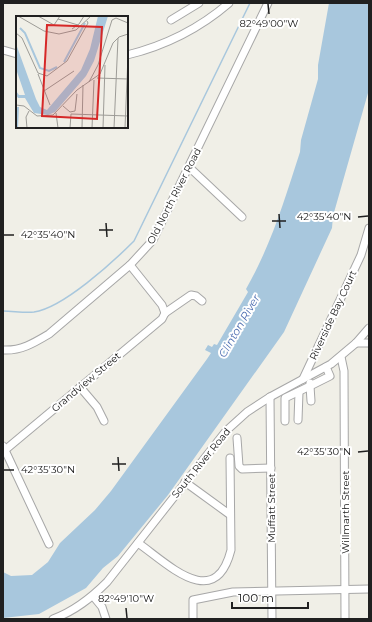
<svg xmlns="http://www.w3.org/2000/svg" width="372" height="622" font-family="Montserrat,sans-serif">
<rect width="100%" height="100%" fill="#f0efe7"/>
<path fill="#a8c7dd" d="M329,3H369L368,93L333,216L332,228L284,332L168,495L118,556L103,568L86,588L39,614L3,618V572L11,576L32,575L48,562L60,543L95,510L111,491L207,359L211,353L205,350L208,345L212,347L214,344L217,345L248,292L246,289C272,243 284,201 300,152L301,140L318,79V65Z"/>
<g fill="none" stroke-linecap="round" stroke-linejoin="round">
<path stroke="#a8c7dd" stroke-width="1.5" d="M3,311C13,311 24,313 34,312C63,308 113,262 134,241L250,3"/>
<g stroke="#a7a7a7" stroke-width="9">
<g id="minor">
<polyline points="171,20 199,3"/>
<polyline points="3,50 17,54"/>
<path d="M127,55C164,46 200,28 229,3"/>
<polyline points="189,167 242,217"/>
<polyline points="130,265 162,305 165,313"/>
<polyline points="165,313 191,295 196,296 202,301"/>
<polyline points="356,343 369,343"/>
<path d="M3,350C21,351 34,343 49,334L130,265L153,240L268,3"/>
<polyline points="341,357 344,371 345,619"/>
<polyline points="303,379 361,255 369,228"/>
<polyline points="310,383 310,386 330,376 326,367"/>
<polyline points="80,387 97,407 104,421"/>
<polyline points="270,397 272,619"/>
<polyline points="298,420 299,392"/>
<polyline points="285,421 285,398 310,386 311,401"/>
<polyline points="237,438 239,466 242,469 271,468"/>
<polyline points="3,446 49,544"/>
<polyline points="5,450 162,319 165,313"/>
<polyline points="185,482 229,514"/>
<path d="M138,543C167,563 215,613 231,550L230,458"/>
<polyline points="93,596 102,607 106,619"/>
<path d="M53,619C75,611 91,598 107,582L226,431L247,412L270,397L331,364L356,343L369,328"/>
<polyline points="193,619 193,600 233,592 369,589"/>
</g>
</g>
<use href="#minor" stroke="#fff" stroke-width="7"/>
</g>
<path fill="none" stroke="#202020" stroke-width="1.5" d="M268,4L269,14M279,214L280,228M358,217L368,216M272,221H286M106,223L107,237M99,230H113M4,235H14M358,452L368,451M118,457L119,471M112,464H126M4,470H14M126,608L127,618"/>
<g text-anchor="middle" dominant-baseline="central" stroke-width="4" stroke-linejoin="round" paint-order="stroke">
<g font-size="10" fill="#202020" stroke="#fff">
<text transform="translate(174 196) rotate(-63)">Old North River Road</text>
<text transform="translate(333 315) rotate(-65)">Riverside Bay Court</text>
<text transform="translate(86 382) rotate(-40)">Grandview Street</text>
<text transform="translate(201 463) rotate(-51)">South River Road</text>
<text transform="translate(271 508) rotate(-90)">Muffatt Street</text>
<text transform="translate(345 512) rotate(-90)">Willmarth Street</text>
</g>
<g font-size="11" font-style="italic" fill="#4c6cb0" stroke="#fff">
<text transform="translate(239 326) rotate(-60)">Clinton River</text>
</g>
</g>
<g transform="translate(16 16)">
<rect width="112" height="112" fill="#f0efe7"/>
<path d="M82,0H92L78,45L70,60L39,96L32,99L18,97L9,82H2L0,79V75L3,79H9L0,53V28L20,83L24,91L31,94L65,54L74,33Z" fill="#a8c7dd"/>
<path fill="none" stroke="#a8c7dd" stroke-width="2" d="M4,12L9,17L24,52L33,55L41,51M48,46L69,7M1,112L2,91"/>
<path fill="none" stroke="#9d9c97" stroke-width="1" d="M2,0L28,15L43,18L60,14L75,0M22,0L38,9L44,0M42,3L62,9M56,13L63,8L68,0M0,17L6,22L22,57L31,60L51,45L72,7L71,5M22,58L34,89M81,62L112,63M73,66L82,49L96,4L100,2L112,7M28,75L58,55M0,89L8,90L21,100L37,99L61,74L84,58L97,27L103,21L112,18M47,90L54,96L59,95L61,78M40,97L42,112M11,112L10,101L13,95M54,112L55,98L112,100M66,112L67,69M76,112L78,64M87,112L89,49M98,112L102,22M109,112L112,39"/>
<path fill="#d62828" fill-opacity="0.15" stroke="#d62828" stroke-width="2" d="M31,9L86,11L81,103L26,100Z"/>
<rect width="112" height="112" fill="none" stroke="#202020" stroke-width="2"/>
</g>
<g font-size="10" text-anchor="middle" fill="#202020" stroke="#fff" stroke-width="4" stroke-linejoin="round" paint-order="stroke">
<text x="269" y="27">82°49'00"W</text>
<text x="324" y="220">42°35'40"N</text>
<text x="48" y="238">42°35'40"N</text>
<text x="324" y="455">42°35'30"N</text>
<text x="48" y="473">42°35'30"N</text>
<text x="126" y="602">82°49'10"W</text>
</g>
<rect width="372" height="622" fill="none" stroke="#202020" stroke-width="8"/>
<path d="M232 602v6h76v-6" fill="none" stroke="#202020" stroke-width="2"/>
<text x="238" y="602" font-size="12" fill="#202020" stroke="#ffffff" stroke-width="3" paint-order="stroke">100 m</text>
</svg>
